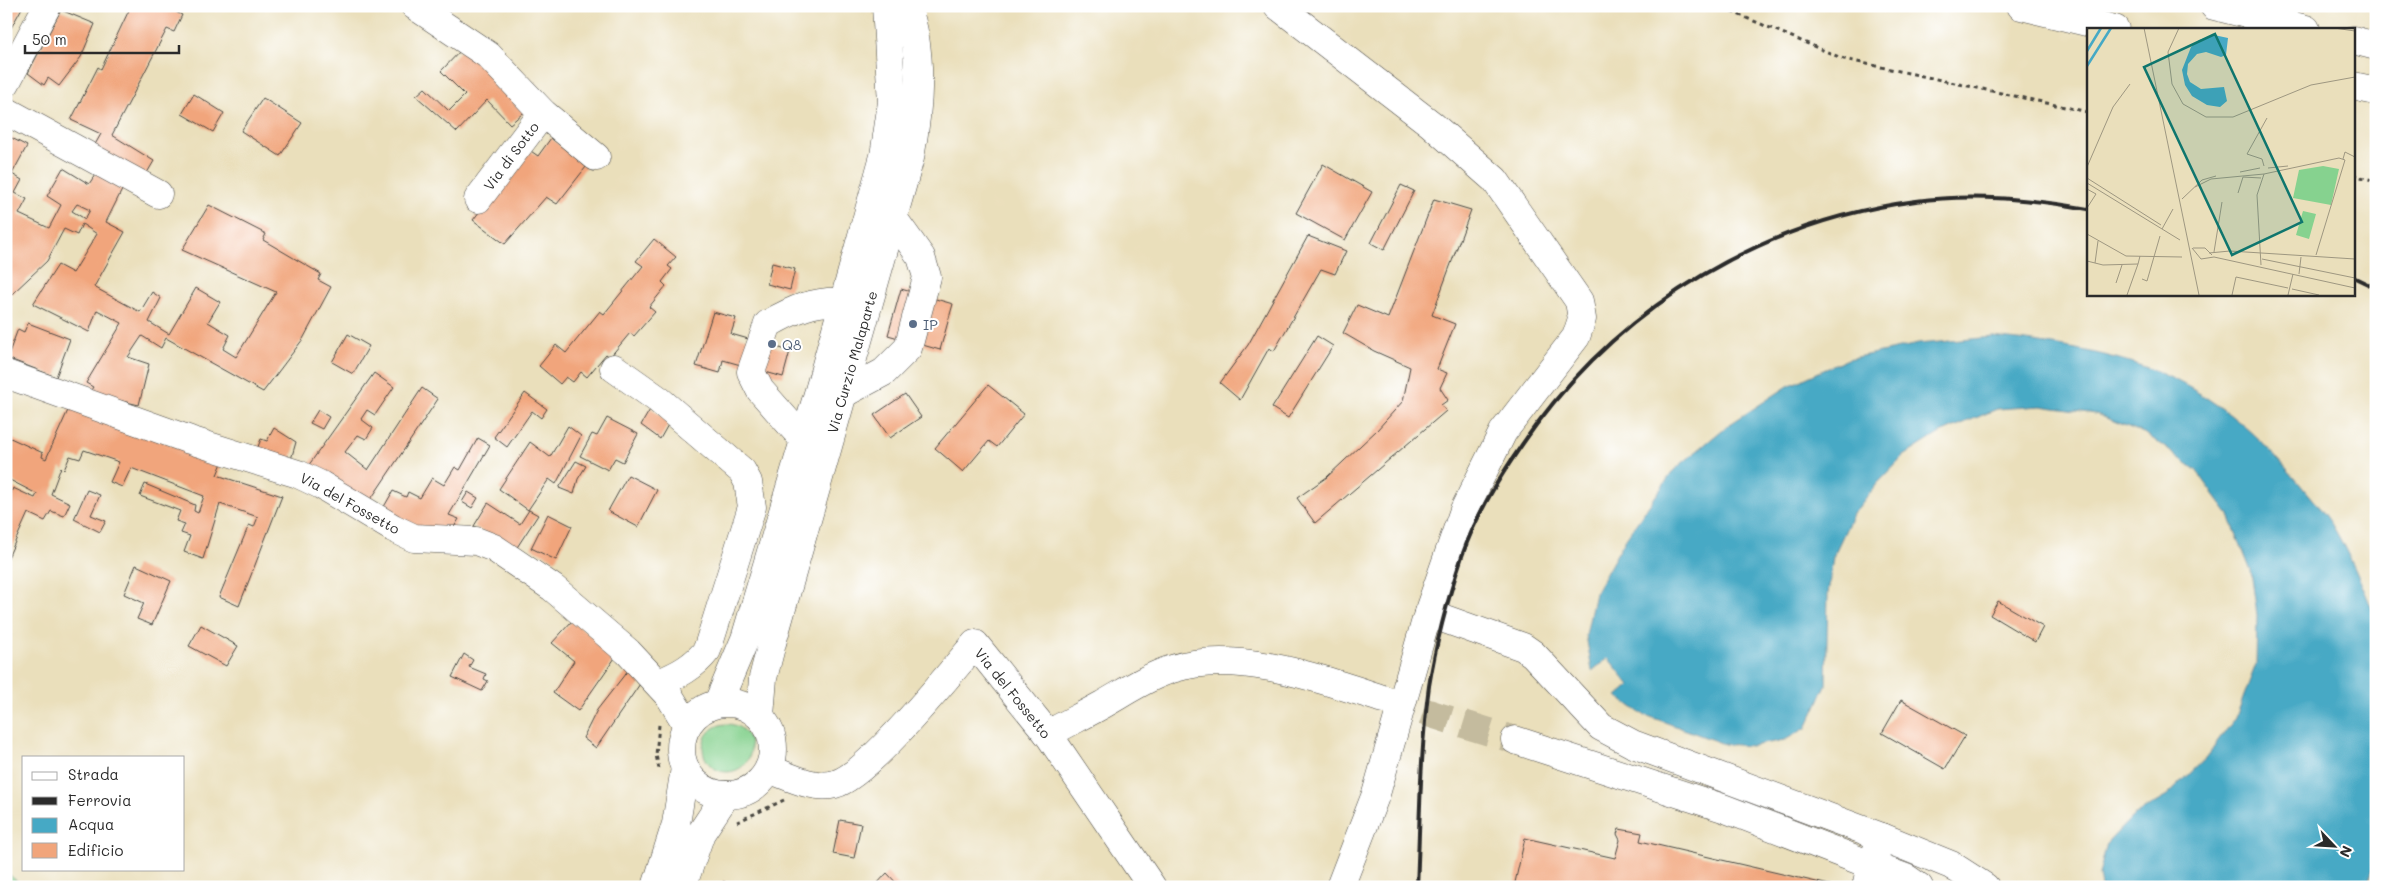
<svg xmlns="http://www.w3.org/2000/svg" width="2382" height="893" font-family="Mali,sans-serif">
<rect width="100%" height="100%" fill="#fff"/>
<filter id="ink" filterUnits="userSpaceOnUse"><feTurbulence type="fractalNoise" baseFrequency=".02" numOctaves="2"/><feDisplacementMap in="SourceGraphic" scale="10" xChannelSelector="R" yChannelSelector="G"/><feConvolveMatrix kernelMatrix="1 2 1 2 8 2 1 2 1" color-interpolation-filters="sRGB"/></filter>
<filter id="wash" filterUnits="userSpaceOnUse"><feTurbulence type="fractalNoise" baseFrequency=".0096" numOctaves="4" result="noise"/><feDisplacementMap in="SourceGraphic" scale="20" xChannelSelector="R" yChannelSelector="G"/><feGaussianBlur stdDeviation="1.12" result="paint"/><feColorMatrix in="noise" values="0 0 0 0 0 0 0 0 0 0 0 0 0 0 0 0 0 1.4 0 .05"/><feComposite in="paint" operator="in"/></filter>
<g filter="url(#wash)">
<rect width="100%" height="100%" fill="#eadfbb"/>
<g fill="#86d28f" stroke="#587e5d">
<circle cx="727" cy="748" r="24"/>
<polygon points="6,872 24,887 6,887"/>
</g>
<path fill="#46a9c5" stroke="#386a78" d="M1993,337C2052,344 2115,352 2169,377C2225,403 2270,446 2307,493C2315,503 2324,512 2331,523C2349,553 2363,586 2376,619V859L2367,887H2101L2099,875L2107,843L2133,816L2167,796L2206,758L2236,717L2256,664L2257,615L2251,571L2228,513L2196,470L2146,434L2096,414L2041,406L1997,409L1940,433L1904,456L1877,484L1853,514L1833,557L1828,594L1826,685L1806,728L1785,740L1752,746L1724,744L1640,713L1617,696L1630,685L1608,658L1592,671L1586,635L1595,593L1626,538L1674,470L1727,426L1788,386L1848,359L1918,344Z"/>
<g id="blocks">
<g fill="#f1a57b" fill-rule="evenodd">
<polygon points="6,6 23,6 6,37"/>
<polygon points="131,6 178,6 176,12 182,15 174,32 167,29 112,135 154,161 144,178 93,148 101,134 71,120 98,67 101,69"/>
<polygon points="61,10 95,24 81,57 59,86 48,78 44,85 28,73"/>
<polygon points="465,46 528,109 510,124 487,100 457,132 416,96 425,88 449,111 465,95 441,71"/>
<polygon points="194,94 224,113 213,132 182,114"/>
<polygon points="263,98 302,123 280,156 241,131"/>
<path d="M6,135L27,146L12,174L22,180L15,193L27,199L19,214L49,228L61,205L47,196L63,168L89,184L97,172L124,186L106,222L125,232L94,287L140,312L152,292L161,298L149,322L169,334L196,288L220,302L208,322L230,335L223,349L236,357L276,292L182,250L209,205L266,234L263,240L321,274L318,280L331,287L303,339L263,392L166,338L161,348L142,336L128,357L149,364L139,405L101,396L86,398L93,387L86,383L122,323L97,310L89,332L33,304L58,265L73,273L97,234L82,224L77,235L64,229L47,261L12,294L6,290V214L9,208L6,207ZM77,204L90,210L85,219L72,211Z"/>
<polygon points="551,138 586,167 557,204 546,197 505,244 473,220 528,149 538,156"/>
<polygon points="1323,164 1372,192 1345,240 1296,213"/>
<polygon points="1401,185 1414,191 1384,250 1371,243"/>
<polygon points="1434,199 1471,210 1432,315 1455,324 1437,369 1447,373 1440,388 1448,400 1441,405 1446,411 1315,523 1297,498 1327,477 1377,430 1403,401 1410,367 1374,351 1343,333 1357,305 1388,318"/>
<polygon points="1308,236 1346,251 1335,274 1321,269 1274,351 1269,348 1240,400 1220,383 1248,345"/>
<polygon points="654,239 676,257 668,266 672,269 662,282 666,286 649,307 655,312 634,336 630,333 610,357 606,354 587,377 581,372 573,382 566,377 560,384 539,366 556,345 566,353 600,311 604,314 643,266 636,261"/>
<polygon points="772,263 795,269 790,290 767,284"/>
<polygon points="901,289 953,304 940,350 888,335"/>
<polygon points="713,312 736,318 731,334 790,351 783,377 723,360 720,373 696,366"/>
<polygon points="28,323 70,339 56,377 7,358 18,329 24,332"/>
<polygon points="348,334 369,346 353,374 332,362"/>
<polygon points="1317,336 1333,346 1288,418 1272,408"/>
<polygon points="374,373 394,387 375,415 367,410 361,419 373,428 366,439 358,435 345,452 368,470 422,388 438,399 367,505 306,469"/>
<polygon points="988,385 1024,414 997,447 989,441 963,472 935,448"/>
<polygon points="525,393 547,409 541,418 532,411 507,447 494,437"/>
<polygon points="905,394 921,417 890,438 874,415"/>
<polygon points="70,406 222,463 217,475 282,496 239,606 219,597 249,525 254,527 258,517 220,504 203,559 184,552 190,536 181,533 185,524 176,521 180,511 140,496 145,484 195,505 194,511 198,513 204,496 131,468 122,487 110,482 119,462 84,450 80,459 70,456 64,470 61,467 51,494 70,503 64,516 51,511 45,521 28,513 6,562 6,503 13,488 35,498 37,494 6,478 6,436 43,453 42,457 46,459"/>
<polygon points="651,408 669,423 660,439 641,425"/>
<polygon points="318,410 329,417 322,429 310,423"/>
<polygon points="607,418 638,434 623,462 615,458 608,470 580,456 592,434 597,436"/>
<polygon points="568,426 581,436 556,484 549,479 528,510 499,489 530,442 550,457"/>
<polygon points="274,428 296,442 290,463 256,452 261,439 267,441"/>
<polygon points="478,438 490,445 449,515 459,519 451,532 418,533 381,512 393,491 406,497 408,492 420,498 432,478 444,485 455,467 460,470"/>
<polygon points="576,461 586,466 578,479 574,494 559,488"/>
<polygon points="628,475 657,490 638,527 608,511"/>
<polygon points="87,490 100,495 91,515 106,521 100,532 74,519"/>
<polygon points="468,492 478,498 472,508 462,502"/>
<polygon points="488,503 520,524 529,510 538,515 514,552 474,526"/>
<polygon points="548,514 572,526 556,560 531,548"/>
<polygon points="136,565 171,581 152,625 137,619 144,603 124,594"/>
<polygon points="1998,601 2043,627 2035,642 1990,615"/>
<polygon points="572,621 617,655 578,711 553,693 574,661 552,643"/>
<polygon points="201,625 238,646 226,666 189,646"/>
<polygon points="464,654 473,660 469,667 486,674 484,679 488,681 482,691 452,677"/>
<polygon points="629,669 642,681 596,748 583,738 597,710"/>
<polygon points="1901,700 1965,736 1945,769 1882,733"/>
<polygon points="840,820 861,824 854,858 833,854"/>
<polygon points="1619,829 1642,833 1640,841 1838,887 1514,887 1525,838 1615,858 1620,840 1617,834"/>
<polygon points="887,873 900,887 874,887"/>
<polygon points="724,881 729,887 717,887"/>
</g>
</g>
</g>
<g filter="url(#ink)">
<use href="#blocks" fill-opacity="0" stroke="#484641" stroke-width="1"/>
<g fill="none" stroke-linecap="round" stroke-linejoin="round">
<polyline stroke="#c4bb9e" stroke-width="28" stroke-dasharray="28 14" stroke-linecap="butt" points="1383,699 1515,740"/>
<g stroke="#484641" stroke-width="29">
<g id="minor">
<polyline points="415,6 488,55 543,113 596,157"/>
<polyline points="1278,6 1431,124 1495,180 1579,301 1582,319 1576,337 1503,432 1464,510 1428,613"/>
<polyline points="6,83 47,6"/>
<polyline points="6,111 158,194"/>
<polyline points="478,199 543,113"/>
<path d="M614,368L659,400L742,471L748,482L752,507L707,650C694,667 678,675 659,683"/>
<polyline points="6,374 190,440 298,474 321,485 393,528 414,538 476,541 494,548 553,588 628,652 670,697 687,725"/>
<polyline points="843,394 884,372 908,348 927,277 921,257 893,218"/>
<path d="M804,440L760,390L751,372L768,324C794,309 814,300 844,302"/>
<circle cx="727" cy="749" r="46"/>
<polyline points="718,703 745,639 820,387 884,156 892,102 886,6"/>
<path d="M760,716L763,678L772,643L910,158C919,109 924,54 907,6"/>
<path d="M1048,734C1066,724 1084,715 1102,705C1125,692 1147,677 1172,669C1237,648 1321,679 1383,699"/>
<polyline points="1515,740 1723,808 1871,865 1882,837"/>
<path d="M769,769C788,776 814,790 835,784C867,776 950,673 975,644L1048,734L1152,887"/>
<polyline points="656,887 676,824 685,768"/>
<polyline points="682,887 701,833 726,795"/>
<polyline points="1340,887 1376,794 1428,613 1523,647 1533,654 1601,727 1633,744 1882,837 1951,865 1985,887"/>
<polyline points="1866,887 1871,865 1906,878 1919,887"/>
</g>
</g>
<g stroke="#484641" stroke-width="29">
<g id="highway">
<polyline points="2021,6 2115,29"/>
<polyline points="2214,6 2306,29"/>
<polyline points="2353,40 2376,46"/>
<polyline points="2353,86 2376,91"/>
</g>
</g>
<g stroke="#484641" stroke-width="3" stroke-dasharray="4 4" stroke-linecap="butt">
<polyline points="1708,6 1730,11 1844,59 2088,112"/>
<polyline points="2353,175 2376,181"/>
<polyline points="659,725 656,755 659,769"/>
<polyline points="737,822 784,800"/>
</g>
<use href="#minor" stroke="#fff" stroke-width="28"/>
<use href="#highway" stroke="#fff" stroke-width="28"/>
<g stroke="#2b2b2b" stroke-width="4">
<polyline points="2353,277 2376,288"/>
<path d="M1417,887C1420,820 1420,752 1429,686C1436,642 1448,598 1462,556C1478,509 1507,465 1536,425C1627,303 1764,221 1916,201C1973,193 2032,199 2088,209"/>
</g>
</g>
</g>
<g fill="#5c6f8a" stroke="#fff" stroke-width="2">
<circle cx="913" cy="324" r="5"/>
<circle cx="772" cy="344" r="5"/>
</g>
<g text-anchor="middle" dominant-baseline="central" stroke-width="4" stroke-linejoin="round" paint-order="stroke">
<g font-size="14" fill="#2b2b2b" stroke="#fff">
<text transform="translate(511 156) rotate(-53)">Via di Sotto</text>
<text transform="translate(852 362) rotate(-74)">Via Curzio Malaparte</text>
<text transform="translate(350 503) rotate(29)">Via del Fossetto</text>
<text transform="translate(1013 693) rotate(51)">Via del Fossetto</text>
</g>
<g font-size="14" fill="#4e5e75" stroke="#fff" text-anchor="start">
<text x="923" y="324">IP</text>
<text x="782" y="344">Q8</text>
</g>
</g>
<g transform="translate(2087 28)">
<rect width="268" height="268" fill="#eadfbb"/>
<path d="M236,138L252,141L244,177L206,170L212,142ZM216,183L229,186L222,211L209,207Z" fill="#86d28f"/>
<path d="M127,7L141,10L139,27L134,29L119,24L110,26L101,36L100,46L103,54L114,61L137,59L140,73L133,79L120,77L105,68L98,57L95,42L104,19L112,12Z" fill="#46a9c5"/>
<path fill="none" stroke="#46a9c5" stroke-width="2.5" d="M0,23L14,0M0,38L24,0"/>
<path fill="none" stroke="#9e9781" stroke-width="1" d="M57,0L112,267M92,0L81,24L85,56L96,76L119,89H146L224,57L268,49M247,0L268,3M256,131L258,124L268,129M177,138L175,131L160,126L180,90M0,139L26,79L43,56M181,140L201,138M153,144L173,140M0,150L74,197M0,155L93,212M108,159L124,151L177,146L252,130L258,132M0,161L9,166L0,180M151,165L156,149L174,150M95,171L115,152L129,148M75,201L86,181M0,206L39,228L95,229M105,220L114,231L127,229L268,260M106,220H118L125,227M127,224L135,174M122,225L143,223L268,231M229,227L258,132M175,231L268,250M0,233L16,237L51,236L53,228M8,235L11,213M174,237L170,167L177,146M212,246L214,229M55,251L60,253L73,208M29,255L35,237M205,261L232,267M40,267L51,236M145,267L149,249L201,260M201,267L206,246"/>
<path fill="#0f766e" fill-opacity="0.15" stroke="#0f766e" stroke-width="2.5" d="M128,6L215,194L145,227L57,39Z"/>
<rect width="268" height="268" fill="none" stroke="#2b2b2b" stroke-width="2.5"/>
</g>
<rect width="2382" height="893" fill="none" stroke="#fff" stroke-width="25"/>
<rect x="22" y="756" width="162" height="115" fill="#ffffff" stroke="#aaaaaa"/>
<rect x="32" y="772" width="25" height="8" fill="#ffffff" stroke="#aaaaaa"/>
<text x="68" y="780" font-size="15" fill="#2b2b2b">Strada</text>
<rect x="32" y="797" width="25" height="8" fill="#2b2b2b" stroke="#aaaaaa"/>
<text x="68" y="806" font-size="15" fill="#2b2b2b">Ferrovia</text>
<rect x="32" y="818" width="25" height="15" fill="#46a9c5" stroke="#aaaaaa"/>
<text x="68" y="830" font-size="15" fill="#2b2b2b">Acqua</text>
<rect x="32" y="843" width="25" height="15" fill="#f1a57b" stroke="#aaaaaa"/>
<text x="68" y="856" font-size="15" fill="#2b2b2b">Edificio</text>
<g transform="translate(2334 846) rotate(115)" stroke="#ffffff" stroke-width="4" paint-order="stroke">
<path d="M0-4L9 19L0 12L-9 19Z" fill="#2b2b2b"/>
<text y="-8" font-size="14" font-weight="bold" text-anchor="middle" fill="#2b2b2b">N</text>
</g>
<path d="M25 45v8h154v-8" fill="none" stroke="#2b2b2b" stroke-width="2.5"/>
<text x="32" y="45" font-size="15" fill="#2b2b2b" stroke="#ffffff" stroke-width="4" paint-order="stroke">50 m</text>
</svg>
